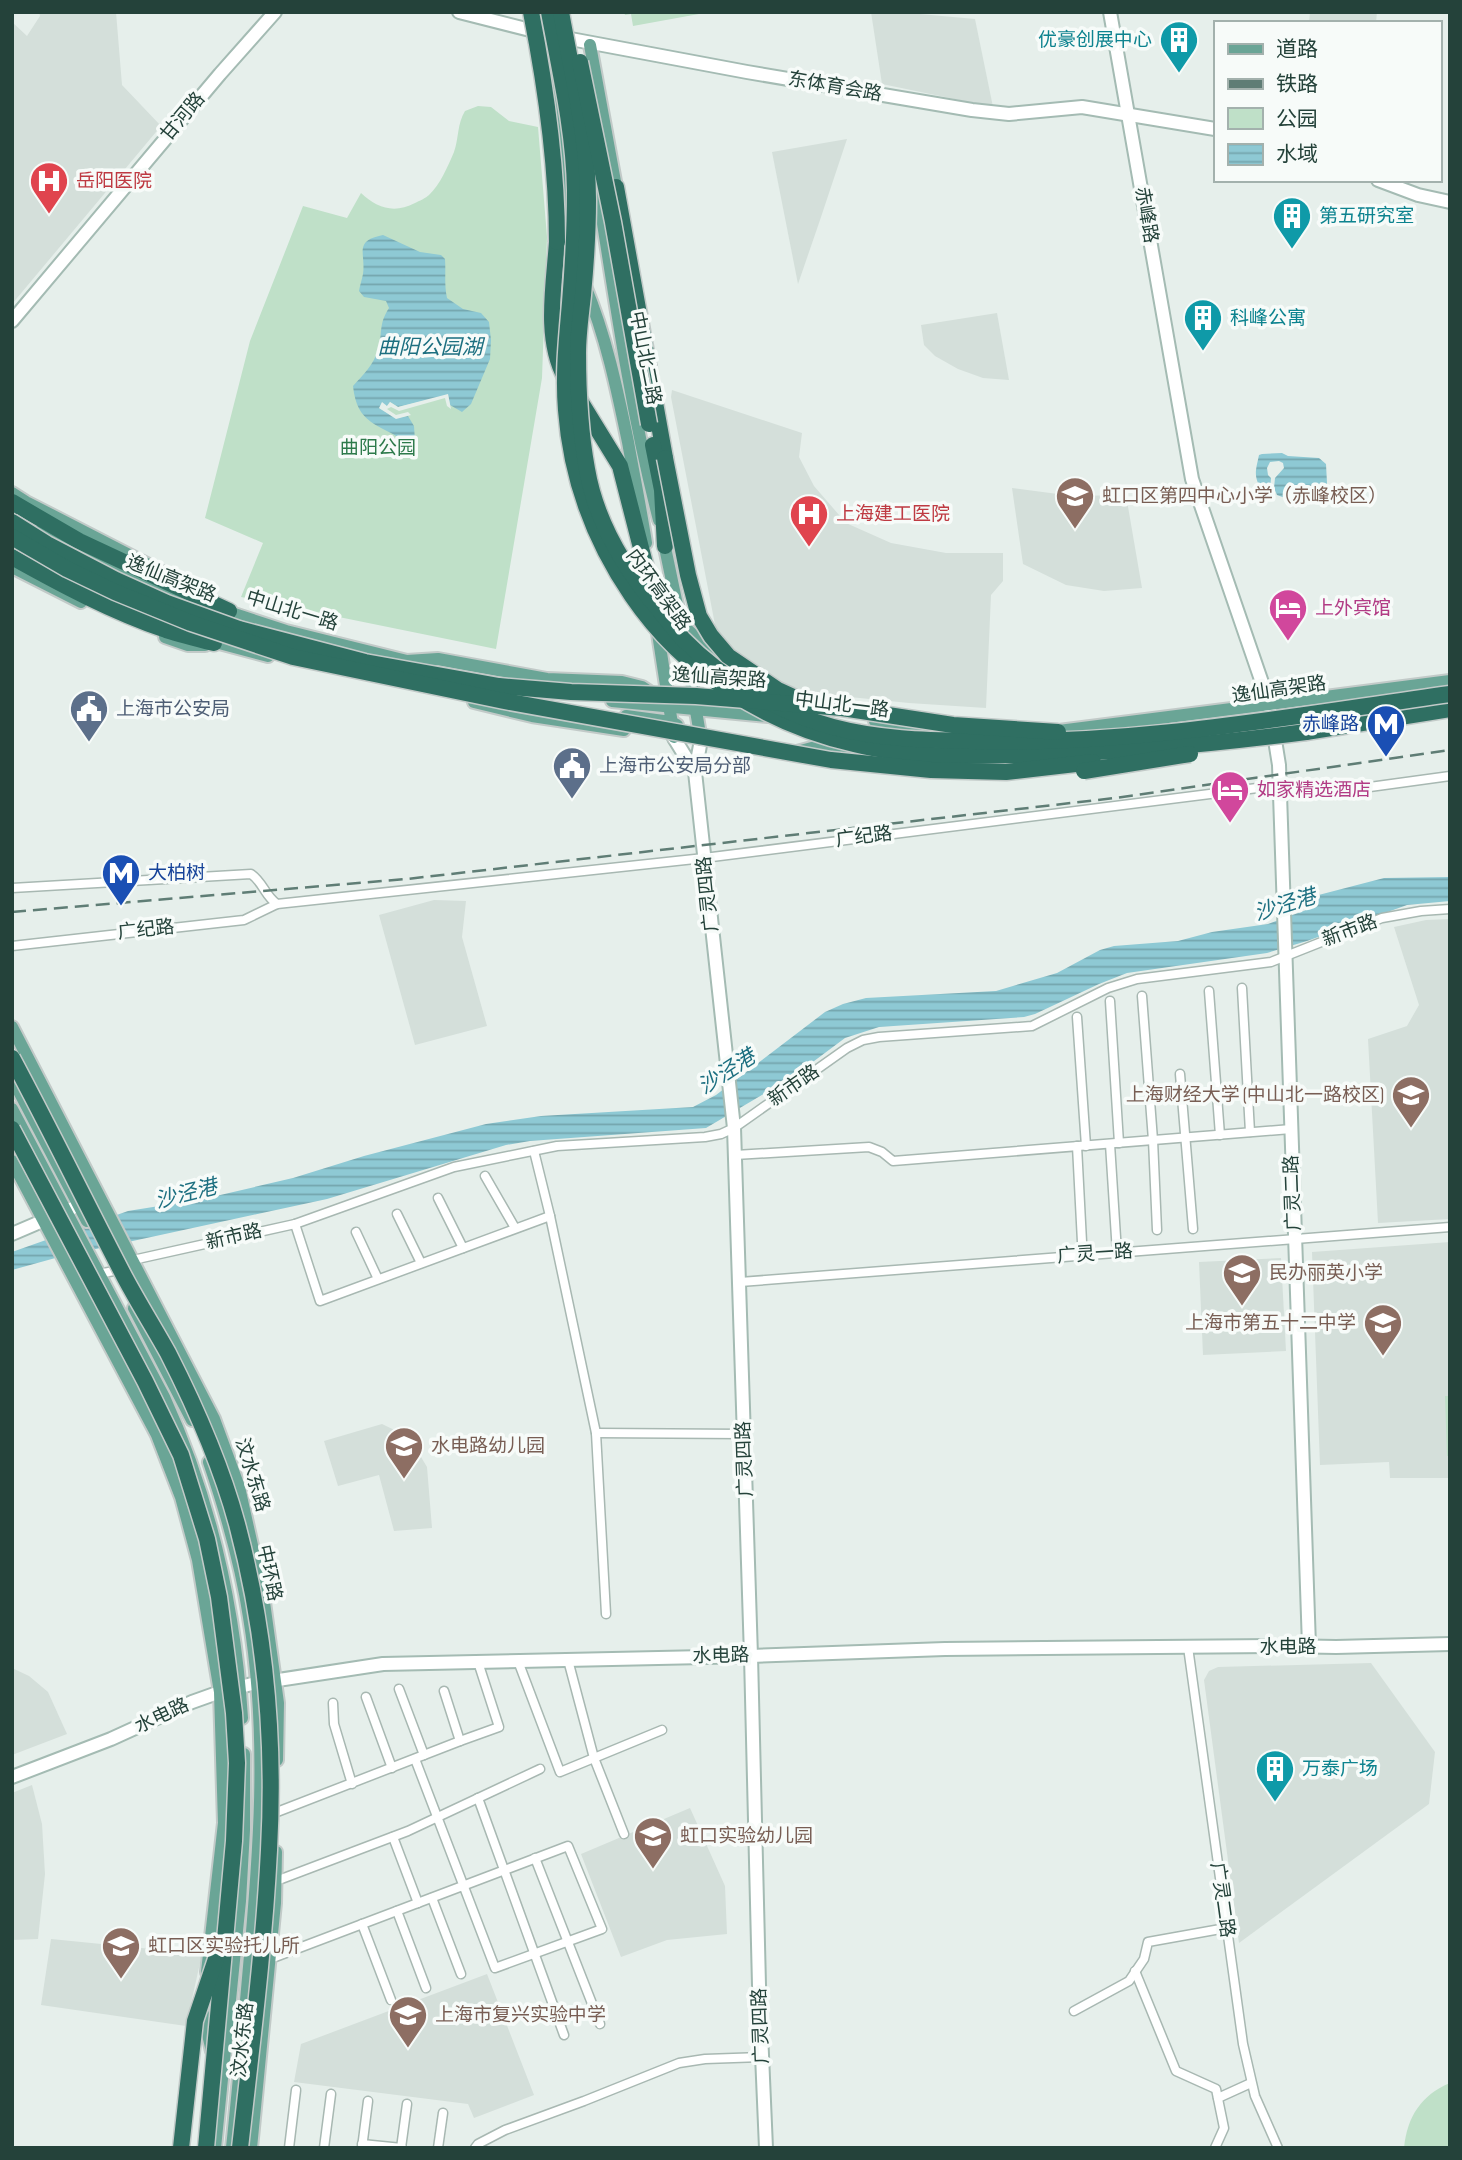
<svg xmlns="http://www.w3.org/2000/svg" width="1462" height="2160" font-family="'Sofia Sans Condensed','Noto Sans SC',sans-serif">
<defs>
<pattern id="water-rules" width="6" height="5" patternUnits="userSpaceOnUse" patternTransform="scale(1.75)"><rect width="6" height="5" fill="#8ec9d4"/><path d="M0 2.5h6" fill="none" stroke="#74a5ad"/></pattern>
</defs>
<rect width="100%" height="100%" fill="#e6efeb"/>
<g fill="#d4dfda">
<polygon points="39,12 116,12 122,85 161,126 12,304 12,22 27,36 40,16"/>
<polygon points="871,12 898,12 975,19 993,107 882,84"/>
<polygon points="1310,12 1377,12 1376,23 1309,23"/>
<polygon points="847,139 820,220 798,284 772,152"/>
<polygon points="997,313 1009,380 983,378 958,369 935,356 924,345 921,325"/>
<polygon points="672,390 802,433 799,457 814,486 846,523 891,543 946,553 1003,553 1003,581 991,595 986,708 909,703 830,695 792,687 764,677 739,660 717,635 671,397"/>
<polygon points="1012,488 1073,496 1126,495 1142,588 1104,591 1066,585 1023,564"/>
<polygon points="434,900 466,901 462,937 487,1026 415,1045 379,915"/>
<polygon points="1450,919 1450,1219 1378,1223 1368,1039 1407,1026 1419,1005 1394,927 1426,920"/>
<polygon points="1450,1242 1450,1478 1390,1478 1389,1462 1320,1465 1312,1252"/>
<polygon points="1281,1258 1286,1351 1203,1355 1199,1262"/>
<polygon points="382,1424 409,1437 427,1467 432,1528 394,1531 379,1475 338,1486 324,1441"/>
<polygon points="1371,1663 1435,1752 1429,1804 1239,1943 1204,1680 1209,1671 1218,1667"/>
<polygon points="12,1668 29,1676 48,1692 67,1734 12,1755"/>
<polygon points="32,1785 42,1824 45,1874 38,1939 12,1940 12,1793"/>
<polygon points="690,1808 725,1886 727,1934 667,1940 621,1957 581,1854"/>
<polygon points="51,1939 202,1954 186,2026 41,2005"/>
<polygon points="487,1974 534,2095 474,2118 468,2104 294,2082 301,2044"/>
</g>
<g fill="#bfe0c8">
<polygon points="624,12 710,12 633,26 631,14 625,15"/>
<path d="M478,106L491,107L509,121L538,127L547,237L542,378L496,649L241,597L263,543L205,518L250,341L303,206L347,218L361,193C377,208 394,214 415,203C419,201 426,198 429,195C440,185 448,166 454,152C459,138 457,124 465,111Z"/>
<polygon points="1445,1396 1450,1396 1450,1456 1447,1456"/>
<path d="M1450,2083V2148H1404C1407,2117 1421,2095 1450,2083Z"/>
</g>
<g fill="url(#water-rules)">
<path d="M383,235L420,252L441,255L445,259C446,273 444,284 447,298L463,309L481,313L489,322L491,340L490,359L471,404L462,412L450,405L448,395L398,407L390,402L387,406L379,408L396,418L408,416L414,426L415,441L406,442C378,423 357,425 353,386C363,375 374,364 378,350C383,333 378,325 389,308L386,301L364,297L359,291C360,285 362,279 363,274C366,253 353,241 383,235Z"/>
<path d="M1282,453L1288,456L1319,458L1326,464L1327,483L1320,497C1305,501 1292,501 1277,495L1274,488L1275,478L1284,468L1283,463L1279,461L1270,462L1267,468L1268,475L1271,478L1270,490L1261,489C1253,475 1256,470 1259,455L1262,454Z"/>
<polygon points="1450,877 1450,901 1407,905 1307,941 1267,953 1127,973 1099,984 1035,1014 1024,1017 879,1027 845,1038 794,1076 706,1128 530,1141 506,1145 327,1199 59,1257 12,1270 12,1252 128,1211 203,1199 293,1178 364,1156 486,1124 541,1116 693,1107 716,1095 825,1012 843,1004 866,998 996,991 1057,973 1100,950 1114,946 1178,941 1212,932 1268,924 1309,909 1307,898 1384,878"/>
</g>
<polygon fill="#e6efeb" points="448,394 451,409 447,406 445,398 399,411 391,407 387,409 396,415 408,412 411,415 396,419 379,408 382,402 387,406 390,402 398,407"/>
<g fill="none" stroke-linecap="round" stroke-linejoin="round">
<g stroke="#a8b8b2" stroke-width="11">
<g id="street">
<path d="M12,888L251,874C263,882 265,896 277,904"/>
<polyline points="12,946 244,920 277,904 704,858 1281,785 1302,791 1326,793 1450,776"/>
<polyline points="1242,988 1250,1132"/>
<polyline points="1209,991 1220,1135"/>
<polyline points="1142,996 1153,1140 1157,1230"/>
<polyline points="1110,1001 1119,1143"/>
<polyline points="1077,1017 1086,1146"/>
<polyline points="1180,1074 1193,1229"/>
<polyline points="1110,1144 1117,1253"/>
<polyline points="1077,1146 1082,1242"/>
<polyline points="534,1151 550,1216 596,1433 606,1614"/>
<polyline points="735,1155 869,1147 882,1152 893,1161 1291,1129"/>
<polyline points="485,1176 515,1228"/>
<polyline points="438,1198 463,1248"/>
<polyline points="397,1214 421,1263"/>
<polyline points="295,1224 320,1301 550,1216"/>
<polyline points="356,1232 378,1279"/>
<polyline points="76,1278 114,1271 133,1260 295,1224 454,1167 557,1146 705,1137 721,1134 734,1128 847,1048 863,1040 879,1037 1032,1026 1108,988 1137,979 1271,962 1382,918 1421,911 1450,909"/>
<polyline points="740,1282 1450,1227"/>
<polyline points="596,1433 744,1434"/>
<polyline points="1188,1647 1243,2044 1255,2096 1278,2148"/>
<polyline points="568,1660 594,1758 624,1834"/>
<polyline points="518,1661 560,1772 662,1730"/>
<polyline points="399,1689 424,1755"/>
<polyline points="366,1697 392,1768"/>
<polyline points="333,1703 334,1724 352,1784"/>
<polyline points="460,1741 499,1727 478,1662"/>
<polyline points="478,1798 564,2035"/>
<polyline points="277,1812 460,1741 444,1691"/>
<polyline points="393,1837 418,1903"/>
<polyline points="535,1858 600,2024"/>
<polyline points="276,1881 408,1831 540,1769"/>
<polyline points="432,1898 461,1974"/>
<polyline points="397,1911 426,1988"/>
<polyline points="362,1924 391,2000"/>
<path d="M270,1959C370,1922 468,1883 568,1846L602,1929L495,1968L415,1759"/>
<polyline points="1135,1971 1176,2071 1216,2089 1224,2128 1215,2148"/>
<polyline points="1074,2011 1129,1981 1144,1959 1148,1942 1226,1928"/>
<polyline points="1218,2098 1251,2083"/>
<polyline points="362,2144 402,2148"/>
<polyline points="289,2148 296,2090"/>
<polyline points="324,2148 331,2094"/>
<polyline points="362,2148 368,2101"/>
<polyline points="401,2148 407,2104"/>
<polyline points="438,2148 443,2113"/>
<polyline points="475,2148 478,2144 505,2130 584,2101 679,2063 705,2059 762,2057"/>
</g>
</g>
<g stroke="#a4bbb3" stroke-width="16">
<g id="secondary">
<polyline points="459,12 542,33"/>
<polyline points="1110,12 1192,479 1269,703 1279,765 1309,1646"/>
<polyline points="560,37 747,72 972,110 1009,114 1082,107 1215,129"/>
<polyline points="1378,180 1418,195 1450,202"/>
<polyline points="12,321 220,74 275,12"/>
<polyline points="674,738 695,772"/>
<polyline points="701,740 695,772 734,1128 751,1656 759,1985 766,2148"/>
<polyline points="12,1234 89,1201"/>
<polyline points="12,1777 111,1739 192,1702 220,1692 252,1684 383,1664 751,1656 945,1649 1283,1646 1336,1647 1450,1644"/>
</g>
</g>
<g stroke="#c2cac8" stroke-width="16">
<g id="primary">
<polyline points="539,12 564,154 568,208"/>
<polyline points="590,45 616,187"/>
<path d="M594,166C613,285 629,404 659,520"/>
<path d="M585,286C606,336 617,389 628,442C634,476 641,510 646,543"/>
<polyline points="12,493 26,502 178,580"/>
<path d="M39,532C94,558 145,590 204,605"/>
<polyline points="663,538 681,624 701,740"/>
<polyline points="12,567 81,602"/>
<polyline points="222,610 286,631 407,661 438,659 547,679 622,682 642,687 654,695"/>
<polyline points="681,624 737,675"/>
<polyline points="657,627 674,737"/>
<polyline points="165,637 188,645 205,645"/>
<polyline points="208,640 268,656"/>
<polyline points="612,701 768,716"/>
<polyline points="474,702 532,716 624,730"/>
<polyline points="626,716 671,722 677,725"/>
<polyline points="875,721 890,723 925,734"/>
<polyline points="1051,732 1450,681"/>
<polyline points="797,752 819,746 878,756"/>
<polyline points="12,1027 214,1419 239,1487 263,1595 278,1703 277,1760"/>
<polyline points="12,1078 87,1221"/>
<path d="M12,1109L164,1397C210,1498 235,1608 242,1718"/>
<polyline points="12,1161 157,1435 181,1497 198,1560 220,1692 224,1823 207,1972"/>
<polyline points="134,1308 192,1420"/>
<path d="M209,1462C226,1512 241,1564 249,1617C269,1737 259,1858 248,1978C243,2035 238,2091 232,2148"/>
<polyline points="203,2014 212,2051"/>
<polyline points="215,2148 240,1901 244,1830 244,1754"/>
<polyline points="251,2148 275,1903 276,1852"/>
</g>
</g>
<g stroke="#c2cac8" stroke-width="19">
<g id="highway">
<polyline points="616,187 665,458"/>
<path d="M557,242C554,285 544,338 565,377"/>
<polyline points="577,396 620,466 651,587"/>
<polyline points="653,445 662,490 665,546"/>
<polyline points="12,502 79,541 229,611"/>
<path d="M12,557C62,585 113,612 166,630C182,635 198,639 214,643"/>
<polyline points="1306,732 1450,709"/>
</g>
</g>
<use href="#street" stroke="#fff" stroke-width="8"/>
<use href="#secondary" stroke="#fff" stroke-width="12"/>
<use href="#primary" stroke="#6aa596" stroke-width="12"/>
<use href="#highway" stroke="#2f6f62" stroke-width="16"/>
<polyline stroke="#5f7d75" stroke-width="2.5" stroke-dasharray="14 7" stroke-linecap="butt" points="12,912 407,879 1115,798 1450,750"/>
<g stroke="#c2cac8" stroke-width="19" stroke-linecap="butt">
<g id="highway-bridge">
<path d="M531,12C546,88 557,164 557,242"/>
<path d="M549,12C560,71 574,131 575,190C575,228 573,266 570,303C567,339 563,374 566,410C571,478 593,539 632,596C683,671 765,724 854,744C918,760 988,756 1053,754C1137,751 1222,743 1306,732"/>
<path d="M561,12C572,74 588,137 588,200C588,232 586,263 583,295C581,314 578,334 578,353C578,392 580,431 587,469C596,522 626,571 660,611C667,620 675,630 683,639C722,679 779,713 833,727C878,739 924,740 971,741C1132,746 1291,716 1450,694"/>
<polyline points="580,62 613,222 649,424"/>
<polyline points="665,458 688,575 699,616 711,636 728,656 778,690 802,701"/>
<polyline points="12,522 47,544 116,580 167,603 239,629 365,662 499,686 571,692 696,696 842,708 953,725 1058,732"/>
<polyline points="12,537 67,569 115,592 191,623 293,657 504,701 831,760 931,770 1006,772 1093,762"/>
<polyline points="1084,771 1190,754"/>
<path d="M12,1058C51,1131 87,1205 125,1278C139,1304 154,1328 168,1353C196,1408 221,1465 237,1524C265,1629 275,1741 269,1850C264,1949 251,2049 240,2148"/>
<polyline points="12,1129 145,1381 181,1455 207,1539 219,1597 234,1713 237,1763 234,1841 206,2148"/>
<polyline points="181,2148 195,2021 218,1953"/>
</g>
</g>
<use href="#highway-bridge" stroke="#2f6f62" stroke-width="16"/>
</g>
<defs>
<g id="building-pin" transform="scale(2.0125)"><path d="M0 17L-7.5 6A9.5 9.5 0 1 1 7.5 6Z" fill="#0f9aa8" stroke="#f7fbf9"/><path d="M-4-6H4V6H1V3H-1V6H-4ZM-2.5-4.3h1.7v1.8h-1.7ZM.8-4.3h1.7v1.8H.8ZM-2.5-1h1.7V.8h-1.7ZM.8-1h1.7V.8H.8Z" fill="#fff"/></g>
<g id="hospital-pin" transform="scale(2.0125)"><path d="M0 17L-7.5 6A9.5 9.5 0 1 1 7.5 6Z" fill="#e0444e" stroke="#f7fbf9"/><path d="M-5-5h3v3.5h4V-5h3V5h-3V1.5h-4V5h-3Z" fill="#fff"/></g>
<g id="school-pin" transform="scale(2.0125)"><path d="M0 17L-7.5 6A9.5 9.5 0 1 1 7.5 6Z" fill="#8d6e63" stroke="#f7fbf9"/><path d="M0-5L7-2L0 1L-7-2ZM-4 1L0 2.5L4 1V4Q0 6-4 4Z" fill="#fff"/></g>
<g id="hotel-pin" transform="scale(2.0125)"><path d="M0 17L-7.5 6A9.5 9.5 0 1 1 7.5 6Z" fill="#d1479c" stroke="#f7fbf9"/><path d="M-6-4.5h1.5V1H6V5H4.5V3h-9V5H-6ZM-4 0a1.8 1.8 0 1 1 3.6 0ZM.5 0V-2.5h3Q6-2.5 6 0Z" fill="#fff"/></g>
<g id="civic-pin" transform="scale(2.0125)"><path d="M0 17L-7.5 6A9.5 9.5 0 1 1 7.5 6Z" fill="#5c6f8a" stroke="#f7fbf9"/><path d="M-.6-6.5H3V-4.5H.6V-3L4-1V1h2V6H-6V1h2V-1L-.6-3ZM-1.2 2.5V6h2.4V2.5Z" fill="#fff"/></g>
<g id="metro-pin" transform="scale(2.0125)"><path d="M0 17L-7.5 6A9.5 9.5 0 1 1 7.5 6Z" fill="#1a4fb4" stroke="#f7fbf9"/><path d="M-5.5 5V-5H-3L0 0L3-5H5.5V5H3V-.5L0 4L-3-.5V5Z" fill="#fff"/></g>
<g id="university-pin" transform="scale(2.0125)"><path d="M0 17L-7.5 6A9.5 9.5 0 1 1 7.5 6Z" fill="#8d6e63" stroke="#f7fbf9"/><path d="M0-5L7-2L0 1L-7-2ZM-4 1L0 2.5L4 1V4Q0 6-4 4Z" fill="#fff"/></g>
</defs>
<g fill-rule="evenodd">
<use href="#building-pin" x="1179" y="40"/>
<use href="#hospital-pin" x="49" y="181"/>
<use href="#building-pin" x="1292" y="216"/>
<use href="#building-pin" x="1203" y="318"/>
<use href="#school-pin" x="1075" y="496"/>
<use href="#hospital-pin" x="809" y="514"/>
<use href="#hotel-pin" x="1288" y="608"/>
<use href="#civic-pin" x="89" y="709"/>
<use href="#metro-pin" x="1386" y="724"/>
<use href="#civic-pin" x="572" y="766"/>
<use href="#hotel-pin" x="1230" y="790"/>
<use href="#metro-pin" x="121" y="873"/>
<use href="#university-pin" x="1411" y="1095"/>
<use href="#school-pin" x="1242" y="1273"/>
<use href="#school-pin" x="1383" y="1323"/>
<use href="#school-pin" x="404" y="1446"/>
<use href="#building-pin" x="1275" y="1769"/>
<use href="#school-pin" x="653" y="1836"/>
<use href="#school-pin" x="121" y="1946"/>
<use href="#school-pin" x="408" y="2015"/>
</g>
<g text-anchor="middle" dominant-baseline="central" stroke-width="7" stroke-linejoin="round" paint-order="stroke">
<g font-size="19" fill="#0d838f" stroke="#f7fbf9" text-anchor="start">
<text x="1152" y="40" text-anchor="end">优豪创展中心</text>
<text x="1319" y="216">第五研究室</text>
<text x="1230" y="318">科峰公寓</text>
<text x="1302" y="1769">万泰广场</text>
</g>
<g font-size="19" fill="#24423a" stroke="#f7fbf9">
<text transform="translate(835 87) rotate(10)">东体育会路</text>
<text transform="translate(183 117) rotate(-50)">甘河路</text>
<text transform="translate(1146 215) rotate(80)">赤峰路</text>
<text transform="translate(645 358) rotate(79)">中山北二路</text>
<text transform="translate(171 579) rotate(22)">逸仙高架路</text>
<text transform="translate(658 590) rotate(54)">内环高架路</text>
<text transform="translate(292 611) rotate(17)">中山北一路</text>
<text transform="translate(719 678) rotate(4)">逸仙高架路</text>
<text transform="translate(1279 690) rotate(-8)">逸仙高架路</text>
<text transform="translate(842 705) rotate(7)">中山北一路</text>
<text transform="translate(864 837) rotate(-7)">广纪路</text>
<text transform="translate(708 894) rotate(-96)">广灵四路</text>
<text transform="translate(146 930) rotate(-6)">广纪路</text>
<text transform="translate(1350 931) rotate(-21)">新市路</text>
<text transform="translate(794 1086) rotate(-35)">新市路</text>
<text transform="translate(1293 1193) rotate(-92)">广灵二路</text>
<text transform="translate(234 1237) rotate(-13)">新市路</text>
<text transform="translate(1095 1254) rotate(-4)">广灵一路</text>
<text transform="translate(745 1459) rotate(-92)">广灵四路</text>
<text transform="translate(252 1475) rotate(73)">汶水东路</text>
<text transform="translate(269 1573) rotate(78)">中环路</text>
<text x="1288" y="1647">水电路</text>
<text transform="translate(721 1656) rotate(-1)">水电路</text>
<text transform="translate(162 1716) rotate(-25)">水电路</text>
<text transform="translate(1222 1900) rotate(82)">广灵二路</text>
<text transform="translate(761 2026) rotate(-92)">广灵四路</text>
<text transform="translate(243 2040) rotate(-84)">汶水东路</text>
</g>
<g font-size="19" fill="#be3a42" stroke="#f7fbf9" text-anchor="start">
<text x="76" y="181">岳阳医院</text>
<text x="836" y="514">上海建工医院</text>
</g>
<g font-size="19" fill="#2d7a4b" stroke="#f7fbf9">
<text x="378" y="448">曲阳公园</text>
</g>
<g font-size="19" fill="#785e54" stroke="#f7fbf9" text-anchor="start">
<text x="1102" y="496">虹口区第四中心小学（赤峰校区）</text>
<text x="1384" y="1095" text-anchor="end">上海财经大学 (中山北一路校区)</text>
<text x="1269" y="1273">民办丽英小学</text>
<text x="1356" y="1323" text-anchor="end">上海市第五十二中学</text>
<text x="431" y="1446">水电路幼儿园</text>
<text x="680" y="1836">虹口实验幼儿园</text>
<text x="148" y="1946">虹口区实验托儿所</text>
<text x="435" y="2015">上海市复兴实验中学</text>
</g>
<g font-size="19" fill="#b23c85" stroke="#f7fbf9" text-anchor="start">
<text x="1315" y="608">上外宾馆</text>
<text x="1257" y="790">如家精选酒店</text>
</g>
<g font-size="19" fill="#4e5e75" stroke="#f7fbf9" text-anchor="start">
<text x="116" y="709">上海市公安局</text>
<text x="599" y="766">上海市公安局分部</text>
</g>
<g font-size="19" fill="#164399" stroke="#f7fbf9" text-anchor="end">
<text x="1359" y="724">赤峰路</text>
<text x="148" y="873" text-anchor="start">大柏树</text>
</g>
<g font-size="21" font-style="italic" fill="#1c6f80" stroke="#f7fbf9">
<text x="430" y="347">曲阳公园湖</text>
<text transform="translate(1285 905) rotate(-17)">沙泾港</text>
<text transform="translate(727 1072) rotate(-33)">沙泾港</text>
<text transform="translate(186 1194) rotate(-14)">沙泾港</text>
</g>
</g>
<rect width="1462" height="2160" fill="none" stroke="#24423a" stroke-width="28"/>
<rect x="1214" y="21" width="228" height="161" fill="#f7fbf9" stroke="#a3b1ad" stroke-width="2"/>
<rect x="1228" y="44" width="35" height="10" fill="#6aa596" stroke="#a3b1ad" stroke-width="2"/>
<text x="1276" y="56" font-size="21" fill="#24423a">道路</text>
<rect x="1228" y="79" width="35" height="10" fill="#5f7d75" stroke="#a3b1ad" stroke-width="2"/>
<text x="1276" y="91" font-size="21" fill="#24423a">铁路</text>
<rect x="1228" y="108" width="35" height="21" fill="#bfe0c8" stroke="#a3b1ad" stroke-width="2"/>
<text x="1276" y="126" font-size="21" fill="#24423a">公园</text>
<rect x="1228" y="144" width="35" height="21" fill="url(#water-rules)" stroke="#a3b1ad" stroke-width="2"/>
<text x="1276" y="161" font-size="21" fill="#24423a">水域</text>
</svg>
